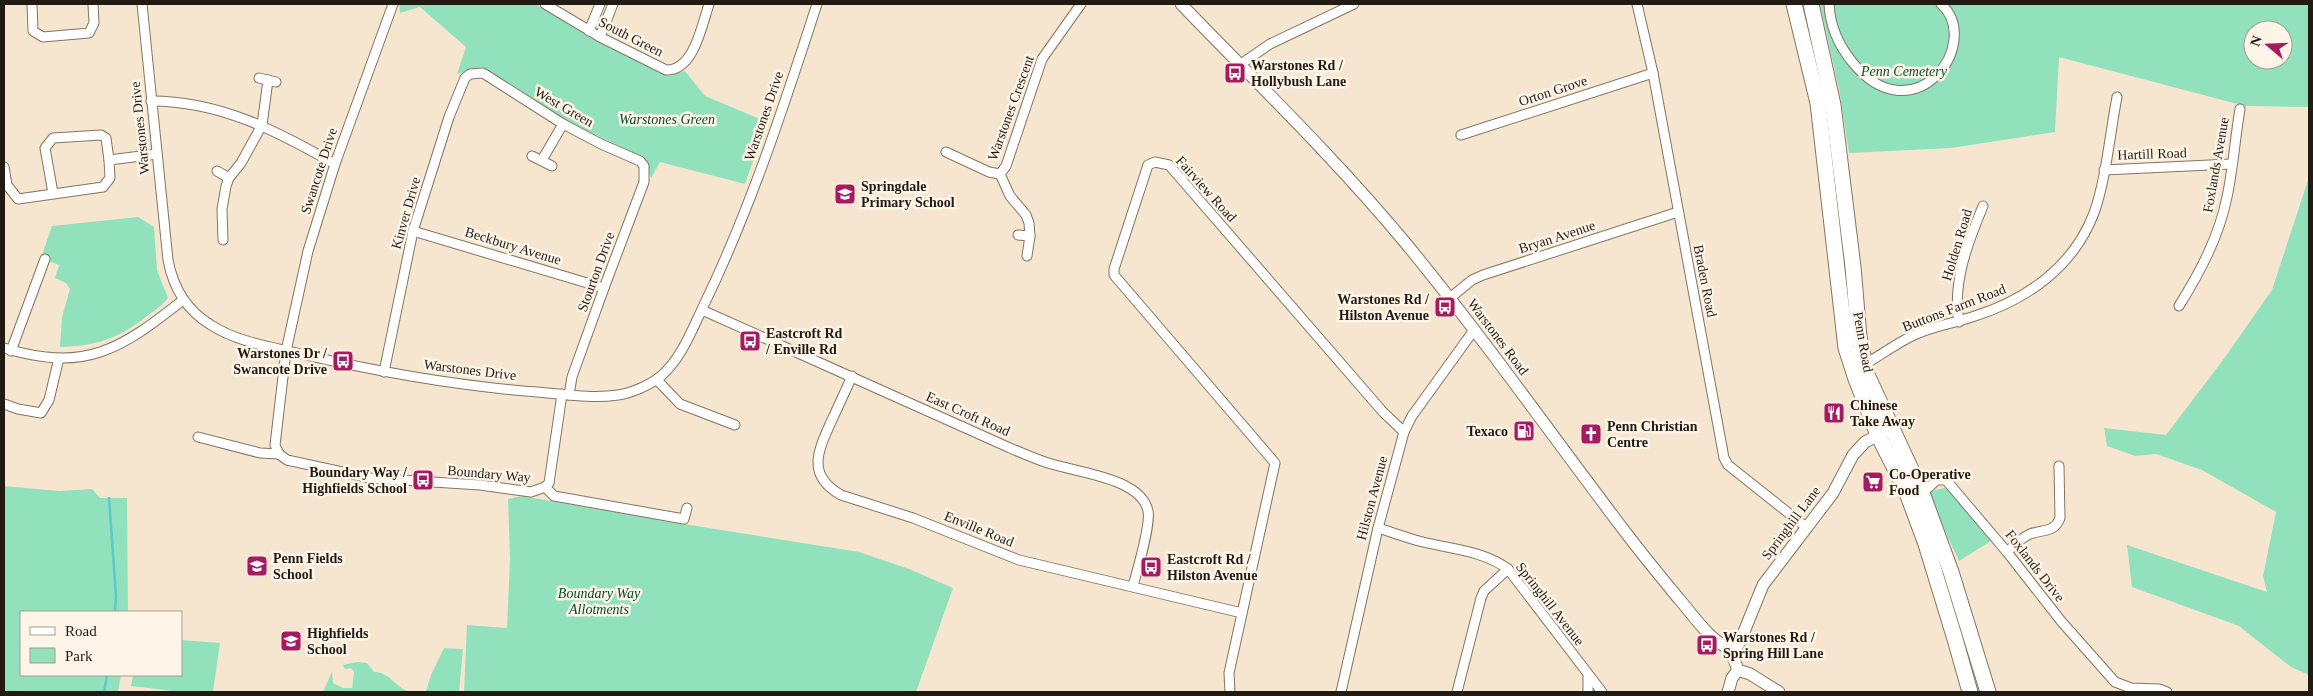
<svg xmlns="http://www.w3.org/2000/svg" width="2313" height="696" font-family="Georgia,serif">
<rect width="100%" height="100%" fill="#f6e6d0"/>
<g fill="#91e2bc" fill-rule="evenodd">
<polygon points="399,4 536,4 589,37 668,76 685,71 705,96 767,122 745,184 660,162 651,178 643,157 566,121 483,67 457,74 466,47 420,7 400,13"/>
<path d="M1820,4H2309V107L2245,106L2059,57L2055,132L1951,148L1849,153L1839,89ZM2253,30H2283V60H2253Z"/>
<polygon points="2309,177 2309,675 2291,667 2239,626 2132,587 2127,545 2267,592 2263,576 2276,512 2202,470 2156,454 2135,456 2107,446 2104,428 2166,435 2223,360 2272,290"/>
<path d="M138,217L154,227L157,270L168,298C163,305 154,311 147,316C118,339 96,346 60,347L62,317L70,289L66,283L55,278L59,265L41,258L52,226Z"/>
<polygon points="4,486 59,491 92,489 100,498 127,498 128,612 21,612 21,675 121,675 118,692 4,692"/>
<polygon points="1948,487 1991,541 1959,561 1927,492"/>
<polygon points="522,496 690,525 859,552 909,569 953,588 916,692 464,692 467,625 507,628 510,559 508,499"/>
<polygon points="181,640 220,643 213,692 181,692 131,686 133,675 181,675"/>
<polygon points="444,648 463,649 459,692 413,692 426,691 431,675"/>
<path d="M357,662L367,663L374,672C388,671 396,687 409,692H323L332,672L333,683L343,688H352L354,672L351,668L345,669L343,665Z"/>
</g>
<g fill="none" stroke-linecap="round" stroke-linejoin="round">
<g stroke="#5dc8ce" stroke-width="2.5">
<polyline points="109,498 116,596 115,612"/>
<polyline points="104,692 107,675"/>
</g>
<g stroke="#837562" stroke-width="11">
<g id="minor">
<polyline points="32,4 33,31 43,37 89,33 94,23 93,4"/>
<path d="M142,4L168,260C173,287 186,310 211,325C237,342 272,347 301,354C379,372 457,386 537,392C563,394 592,399 618,395C632,393 650,385 661,376C681,359 692,330 703,307C750,210 784,106 817,4"/>
<path d="M545,4L600,37L666,70C694,71 702,25 709,4"/>
<polyline points="1637,4 1653,73 1724,458 1728,465 1806,527"/>
<path d="M1829,4C1830,27 1839,46 1853,63C1914,137 1984,43 1941,4"/>
<polyline points="589,31 600,4"/>
<polyline points="600,37 613,4"/>
<polyline points="1241,64 1270,44 1354,4"/>
<polyline points="259,78 276,82"/>
<path d="M151,101C220,101 277,131 335,164"/>
<polyline points="1461,135 1653,73"/>
<polyline points="946,152 989,172 1000,174 1006,166 1042,59 1081,4"/>
<polyline points="532,156 552,166"/>
<polyline points="542,160 563,124"/>
<polyline points="4,167 7,185 18,199 103,187 110,178 109,160 157,154"/>
<polyline points="2104,170 2231,164"/>
<polyline points="217,171 229,178"/>
<polyline points="1000,174 1010,196 1026,215 1029,223 1030,236 1027,256"/>
<polyline points="53,193 45,148 53,138 101,135 106,138 109,160"/>
<polyline points="413,231 604,288"/>
<polyline points="1018,235 1030,236"/>
<polyline points="223,240 222,209 226,186 229,178 241,163 262,125 268,80"/>
<polyline points="1450,298 1472,280 1483,275 1678,212"/>
<path d="M2179,306C2200,272 2219,237 2227,197C2233,169 2235,139 2240,109"/>
<path d="M702,310L1010,448C1022,453 1033,458 1045,462C1073,472 1141,477 1148,511C1151,525 1137,571 1133,586"/>
<path d="M1959,322C1952,283 1968,242 1983,206"/>
<path d="M4,348C86,373 121,349 183,300"/>
<polyline points="11,351 45,259"/>
<path d="M1865,364C1881,355 1897,343 1914,335C1933,326 1955,323 1975,316C2028,299 2074,266 2094,213C2106,180 2110,133 2117,97"/>
<polyline points="384,372 413,231 449,117 465,78 470,74 483,73 563,124 601,144 640,161 644,166 644,182 604,288 572,377 569,395"/>
<path d="M852,376C845,392 838,407 831,422C818,451 806,475 841,495L913,518L1019,560L1242,613"/>
<polyline points="657,380 680,404 735,425"/>
<polyline points="4,404 18,409 41,413 49,400 59,358"/>
<polyline points="198,437 260,453 279,454"/>
<polyline points="279,454 275,445 286,351 308,251 335,164 393,4"/>
<polyline points="279,454 287,460 370,478 480,485 531,492 545,487"/>
<polyline points="545,487 554,496 684,519 687,508"/>
<polyline points="545,487 549,483 562,394"/>
<polyline points="1920,495 1937,480 1946,480 2007,552 2061,621 2115,682 2131,688 2159,689 2167,692"/>
<path d="M1378,528C1391,532 1405,537 1419,541C1449,549 1482,550 1508,569L1602,692"/>
<path d="M2007,552C2014,545 2021,538 2030,534C2044,529 2054,533 2060,518L2059,466"/>
<polyline points="1230,692 1229,673 1275,463 1114,275 1114,269 1148,165 1155,162 1169,165 1383,412 1404,432"/>
<polyline points="1341,692 1378,528 1404,432 1412,416 1474,330"/>
<polyline points="1457,692 1481,598 1484,591 1508,569"/>
<polyline points="1588,692 1588,677"/>
</g>
</g>
<g stroke="#837562" stroke-width="13">
<g id="tertiary">
<path d="M1181,4C1256,82 1334,157 1403,240C1480,333 1550,433 1623,529C1641,553 1660,576 1679,599C1694,616 1709,640 1730,649L1738,670L1750,674L1779,692"/>
<polyline points="1730,649 1739,644 1763,585 1833,493 1853,455 1865,442 1892,428"/>
<polyline points="1728,692 1732,678 1738,670"/>
</g>
</g>
<g stroke="#837562" stroke-width="17">
<g id="trunk">
<polyline points="1794,4 1818,103 1846,348 1856,379 1878,435 1906,490 1926,544 1955,639 1970,692"/>
<polyline points="1811,4 1833,105 1853,267 1859,337 1867,375 1922,493 1951,572 1988,692"/>
</g>
</g>
<use href="#minor" stroke="#fff" stroke-width="9"/>
<use href="#tertiary" stroke="#fff" stroke-width="11"/>
<use href="#trunk" stroke="#fff" stroke-width="15"/>
</g>
<defs>
<g id="bus-square" transform="scale(1.125)"><rect x="-9" y="-9" width="18" height="18" rx="4" fill="#a51b62" stroke="#fef4e7"/><path d="M-5-6H5V4H4V6H2V4H-2V6H-4V4H-5ZM-3.5-4V0h7V-4ZM-3.5 1.2v1.5H-2V1.2ZM2 1.2v1.5H3.5V1.2Z" fill="#fff"/></g>
<g id="school-square" transform="scale(1.125)"><rect x="-9" y="-9" width="18" height="18" rx="4" fill="#a51b62" stroke="#fef4e7"/><path d="M0-5L7-2L0 1L-7-2ZM-4 1L0 2.5L4 1V4Q0 6-4 4Z" fill="#fff"/></g>
<g id="restaurant-square" transform="scale(1.125)"><rect x="-9" y="-9" width="18" height="18" rx="4" fill="#a51b62" stroke="#fef4e7"/><path d="M-5-6h1v4h1v-4h1v4h1v-4h1v5L-1.5 .5V6h-2V.5L-5-1ZM5-6V6H3V1.5H1.5Q1.5-4 5-6Z" fill="#fff"/></g>
<g id="fuel-square" transform="scale(1.125)"><rect x="-9" y="-9" width="18" height="18" rx="4" fill="#a51b62" stroke="#fef4e7"/><path d="M-5.5-6h7V0h2V4h1.3V-2.5L3-4.5l.8-.8L6-3V5H2.5V1h-1V6h-7ZM-4.2-4.7v3.2H.2V-4.7Z" fill="#fff"/></g>
<g id="church-square" transform="scale(1.125)"><rect x="-9" y="-9" width="18" height="18" rx="4" fill="#a51b62" stroke="#fef4e7"/><path d="M-1.2-6h2.4v3.5h3.3v2.4h-3.3V6h-2.4V-.1h-3.3v-2.4h3.3Z" fill="#fff"/></g>
<g id="supermarket-square" transform="scale(1.125)"><rect x="-9" y="-9" width="18" height="18" rx="4" fill="#a51b62" stroke="#fef4e7"/><path d="M-6-5.5h2.5l.6 2H6L4.5 2H-2.5L-4.4-4H-6ZM-1.5 3.2a1.3 1.3 0 1 0 .1 0ZM3 3.2a1.3 1.3 0 1 0 .1 0Z" fill="#fff"/></g>
</defs>
<g fill-rule="evenodd">
<use href="#bus-square" x="1235" y="73"/>
<use href="#school-square" x="845" y="194"/>
<use href="#bus-square" x="1445" y="307"/>
<use href="#bus-square" x="750" y="341"/>
<use href="#bus-square" x="343" y="361"/>
<use href="#restaurant-square" x="1834" y="413"/>
<use href="#fuel-square" x="1524" y="431"/>
<use href="#church-square" x="1591" y="434"/>
<use href="#bus-square" x="423" y="480"/>
<use href="#supermarket-square" x="1873" y="482"/>
<use href="#school-square" x="257" y="566"/>
<use href="#bus-square" x="1151" y="567"/>
<use href="#school-square" x="291" y="641"/>
<use href="#bus-square" x="1707" y="645"/>
</g>
<g text-anchor="middle" dominant-baseline="central" stroke-width="5" stroke-linejoin="round" paint-order="stroke">
<g font-size="14" fill="#211b14" stroke="#fef4e7">
<text transform="translate(631 37) rotate(27)">South Green</text>
<text transform="translate(1553 91) rotate(-18)">Orton Grove</text>
<text transform="translate(564 107) rotate(30)">West Green</text>
<text transform="translate(1011 108) rotate(-70)">Warstones Crescent</text>
<text transform="translate(764 116) rotate(-71)">Warstones Drive</text>
<text transform="translate(140 128) rotate(-96)">Warstones Drive</text>
<text transform="translate(2152 154) rotate(-2)">Hartill Road</text>
<text transform="translate(2216 165) rotate(-80)">Foxlands Avenue</text>
<text transform="translate(319 171) rotate(-72)">Swancote Drive</text>
<text transform="translate(1206 189) rotate(48)">Fairview Road</text>
<text transform="translate(406 213) rotate(-74)">Kinver Drive</text>
<text transform="translate(1557 237) rotate(-18)">Bryan Avenue</text>
<text transform="translate(1957 245) rotate(-73)">Holden Road</text>
<text transform="translate(513 246) rotate(17)">Beckbury Avenue</text>
<text transform="translate(596 272) rotate(-70)">Stourton Drive</text>
<text transform="translate(1705 281) rotate(79)">Braden Road</text>
<text transform="translate(1954 308) rotate(-21)">Buttons Farm Road</text>
<text transform="translate(1498 337) rotate(53)">Warstones Road</text>
<text transform="translate(1863 342) rotate(80)">Penn Road</text>
<text transform="translate(470 370) rotate(7)">Warstones Drive</text>
<text transform="translate(968 414) rotate(24)">East Croft Road</text>
<text transform="translate(489 474) rotate(5)">Boundary Way</text>
<text transform="translate(1372 498) rotate(-75)">Hilston Avenue</text>
<text transform="translate(1791 523) rotate(-53)">Springhill Lane</text>
<text transform="translate(979 529) rotate(22)">Enville Road</text>
<text transform="translate(2035 566) rotate(52)">Foxlands Drive</text>
<text transform="translate(1550 604) rotate(52)">Springhill Avenue</text>
</g>
<g font-size="14" font-weight="bold" fill="#211b14" stroke="#fef4e7" text-anchor="start">
<text x="1251" y="65">Warstones Rd /<tspan x="1251" dy="16">Hollybush Lane</tspan></text>
<text x="861" y="186">Springdale<tspan x="861" dy="16">Primary School</tspan></text>
<text x="1429" y="299" text-anchor="end">Warstones Rd /<tspan x="1429" dy="16">Hilston Avenue</tspan></text>
<text x="766" y="333">Eastcroft Rd<tspan x="766" dy="16">/ Enville Rd</tspan></text>
<text x="327" y="353" text-anchor="end">Warstones Dr /<tspan x="327" dy="16">Swancote Drive</tspan></text>
<text x="1850" y="405">Chinese<tspan x="1850" dy="16">Take Away</tspan></text>
<text x="1607" y="426">Penn Christian<tspan x="1607" dy="16">Centre</tspan></text>
<text x="1508" y="431" text-anchor="end">Texaco</text>
<text x="407" y="472" text-anchor="end">Boundary Way /<tspan x="407" dy="16">Highfields School</tspan></text>
<text x="1889" y="474">Co-Operative<tspan x="1889" dy="16">Food</tspan></text>
<text x="273" y="558">Penn Fields<tspan x="273" dy="16">School</tspan></text>
<text x="1167" y="559">Eastcroft Rd /<tspan x="1167" dy="16">Hilston Avenue</tspan></text>
<text x="307" y="633">Highfields<tspan x="307" dy="16">School</tspan></text>
<text x="1723" y="637">Warstones Rd /<tspan x="1723" dy="16">Spring Hill Lane</tspan></text>
</g>
<g font-size="14" font-style="italic" fill="#044b33" stroke="#fef4e7">
<text x="1904" y="71">Penn Cemetery</text>
<text x="667" y="119">Warstones Green</text>
<text x="599" y="593">Boundary Way<tspan x="599" dy="16">Allotments</tspan></text>
</g>
</g>
<rect width="2313" height="696" fill="none" stroke="#211b14" stroke-width="10"/>
<rect x="20" y="611" width="162" height="65" fill="#fef4e7" stroke="#a69d93"/>
<rect x="30" y="627" width="25" height="8" fill="#ffffff" stroke="#a69d93"/>
<text x="65" y="636" font-size="15" fill="#211b14">Road</text>
<rect x="30" y="648" width="25" height="15" fill="#91e2bc" stroke="#a69d93"/>
<text x="65" y="661" font-size="15" fill="#211b14">Park</text>
<g transform="translate(2268 45) rotate(289)"><circle r="24" fill="#fef4e7" stroke="#a69d93"/>
<path d="M0-4L9 19L0 12L-9 19Z" fill="#a51b62"/>
<text y="-8" font-size="14" font-weight="bold" text-anchor="middle" fill="#211b14">N</text>
</g>
</svg>
